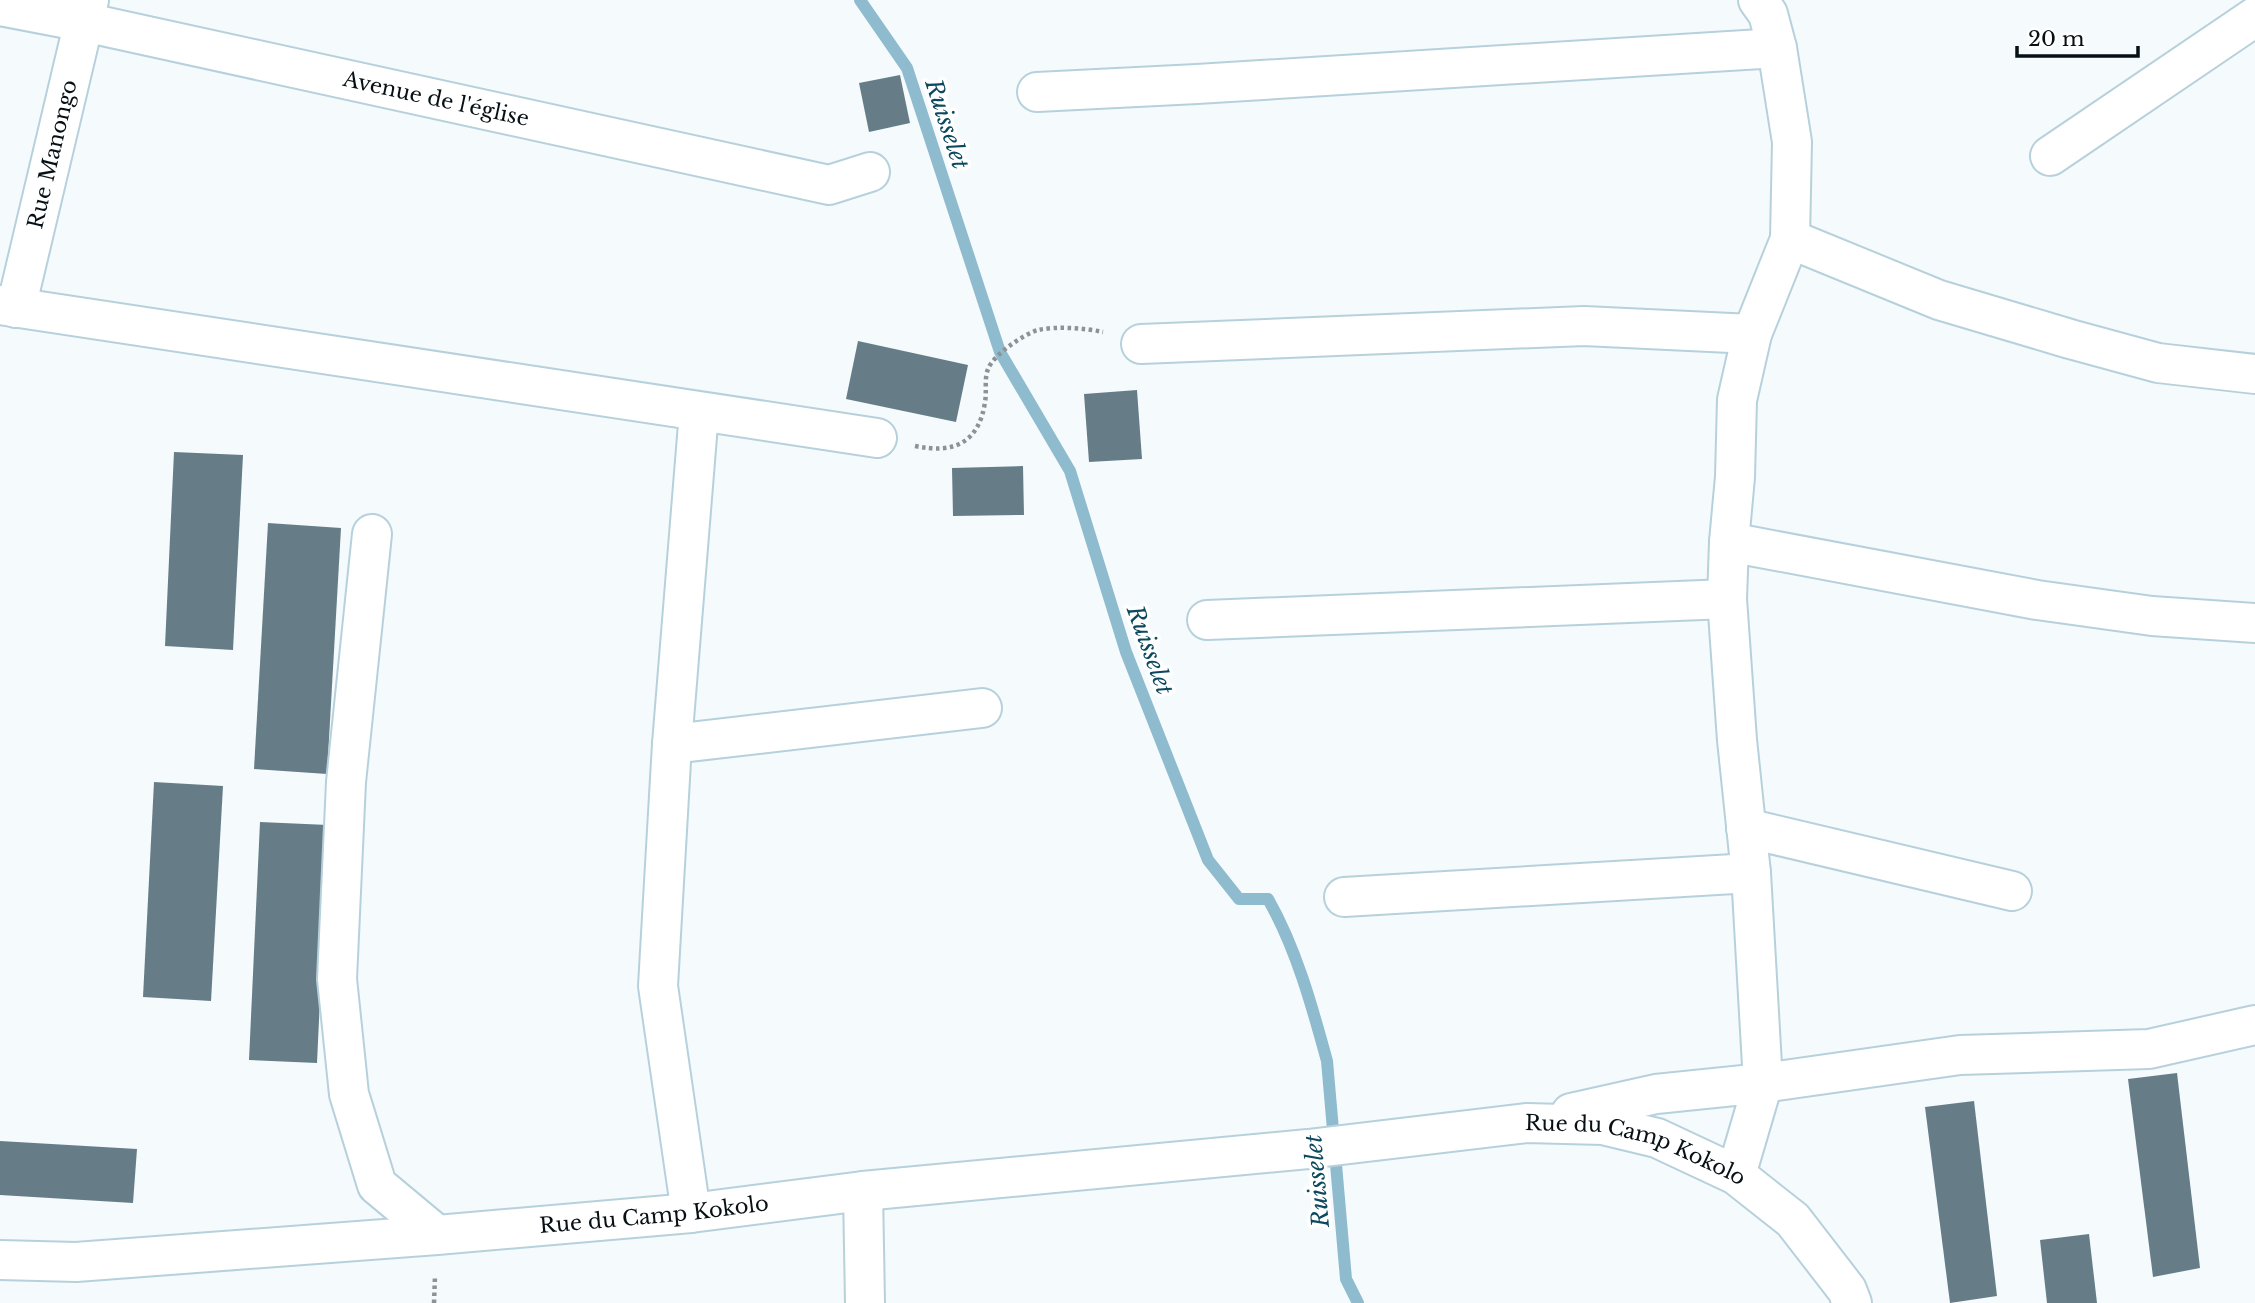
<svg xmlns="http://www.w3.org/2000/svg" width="2255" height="1303" font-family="'Libre Baskerville',serif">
<rect width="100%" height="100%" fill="#f5fafd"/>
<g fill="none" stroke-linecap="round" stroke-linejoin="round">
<path stroke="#8fbbce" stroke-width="12" d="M860,0L907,68L1000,352L1070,471L1126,652L1208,860L1239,899H1268C1296,948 1312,1006 1327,1061L1346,1279L1358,1303"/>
</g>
<g fill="#667d88">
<polygon points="900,75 910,123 869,132 859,83"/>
<polygon points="858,341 968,365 956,422 846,399"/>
<polygon points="1137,390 1142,459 1089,462 1084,394"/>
<polygon points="174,452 243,455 233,650 165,646"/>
<polygon points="1023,466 1024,515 953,516 952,468"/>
<polygon points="268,523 341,528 327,774 254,769"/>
<polygon points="154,782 223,786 211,1001 143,997"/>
<polygon points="260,822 328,825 317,1063 249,1060"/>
<polygon points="2177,1073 2200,1268 2153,1277 2128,1079"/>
<polygon points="1974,1101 1997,1296 1950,1303 1925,1107"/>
<polygon points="0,1141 137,1149 133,1203 0,1195"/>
<polygon points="2089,1234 2097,1303 2047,1303 2040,1240"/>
</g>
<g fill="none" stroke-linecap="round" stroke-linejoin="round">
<g stroke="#b7d1dc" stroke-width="42">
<g id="minor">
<path id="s1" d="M0,6L84,22L829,185L870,172"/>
<polyline points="1037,92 1197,84 1777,48"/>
<polyline points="2050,156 2255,17"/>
<polyline points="1790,239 1939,300 2070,339 2158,363 2255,374"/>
<polyline points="0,305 877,438"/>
<path id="s2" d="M16,308L89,0"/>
<polyline points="1141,344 1584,326 1752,334"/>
<polyline points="372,534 346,782 337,979 349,1094 377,1185 437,1235"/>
<polyline points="1729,542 2037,600 2152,616 2255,623"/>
<polyline points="1207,620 1727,599"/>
<polyline points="672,744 982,708"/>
<polyline points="1746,828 2012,891"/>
<polyline points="1344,897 1751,873"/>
<polyline points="1571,1113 1656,1094 1763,1083 1960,1055 2149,1049 2255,1025"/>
<polyline points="1736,1175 1763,1083 1751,873 1737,740 1727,599 1729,542 1735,477 1737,400 1752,334 1790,239 1792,142 1777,48 1768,14 1758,0"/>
<polyline points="863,1191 865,1303"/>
<polyline points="691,1213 658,986 672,744 699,412"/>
<path id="s3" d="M0,1260L76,1262L437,1235L691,1213L863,1191L1308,1149L1526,1123L1603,1125L1657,1138L1736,1175L1793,1220L1847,1290L1852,1303"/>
</g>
</g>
<g stroke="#8c9396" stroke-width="4.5" stroke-dasharray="3.5 3.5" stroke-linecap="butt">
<path d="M915,446C954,454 979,443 985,402C987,392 984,379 988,369C993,355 1024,334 1038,330C1057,326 1084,328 1103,332"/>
<polyline points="434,1303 435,1276"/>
</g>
<use href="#minor" stroke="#fff" stroke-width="38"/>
</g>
<g text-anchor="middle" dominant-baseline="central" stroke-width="7" stroke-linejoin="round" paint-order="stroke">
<g font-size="21" fill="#071014" stroke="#fff">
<text stroke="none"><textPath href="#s1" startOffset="446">Avenue de l'église</textPath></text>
<text stroke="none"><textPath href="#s2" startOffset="158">Rue Manongo</textPath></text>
<text stroke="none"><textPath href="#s3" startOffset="1647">Rue du Camp Kokolo</textPath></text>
<text stroke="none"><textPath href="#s3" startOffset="656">Rue du Camp Kokolo</textPath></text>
</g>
<g font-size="23" font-style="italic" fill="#0c495e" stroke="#fff">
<text transform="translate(947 124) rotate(72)">Ruisselet</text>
<text transform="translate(1150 650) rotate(70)">Ruisselet</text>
<text transform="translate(1317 1181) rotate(-95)">Ruisselet</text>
</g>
</g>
<path d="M2017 46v10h121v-10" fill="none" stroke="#071014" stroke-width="3.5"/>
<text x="2028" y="46" font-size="21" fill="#071014" stroke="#ffffff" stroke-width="5" paint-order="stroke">20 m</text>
</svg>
